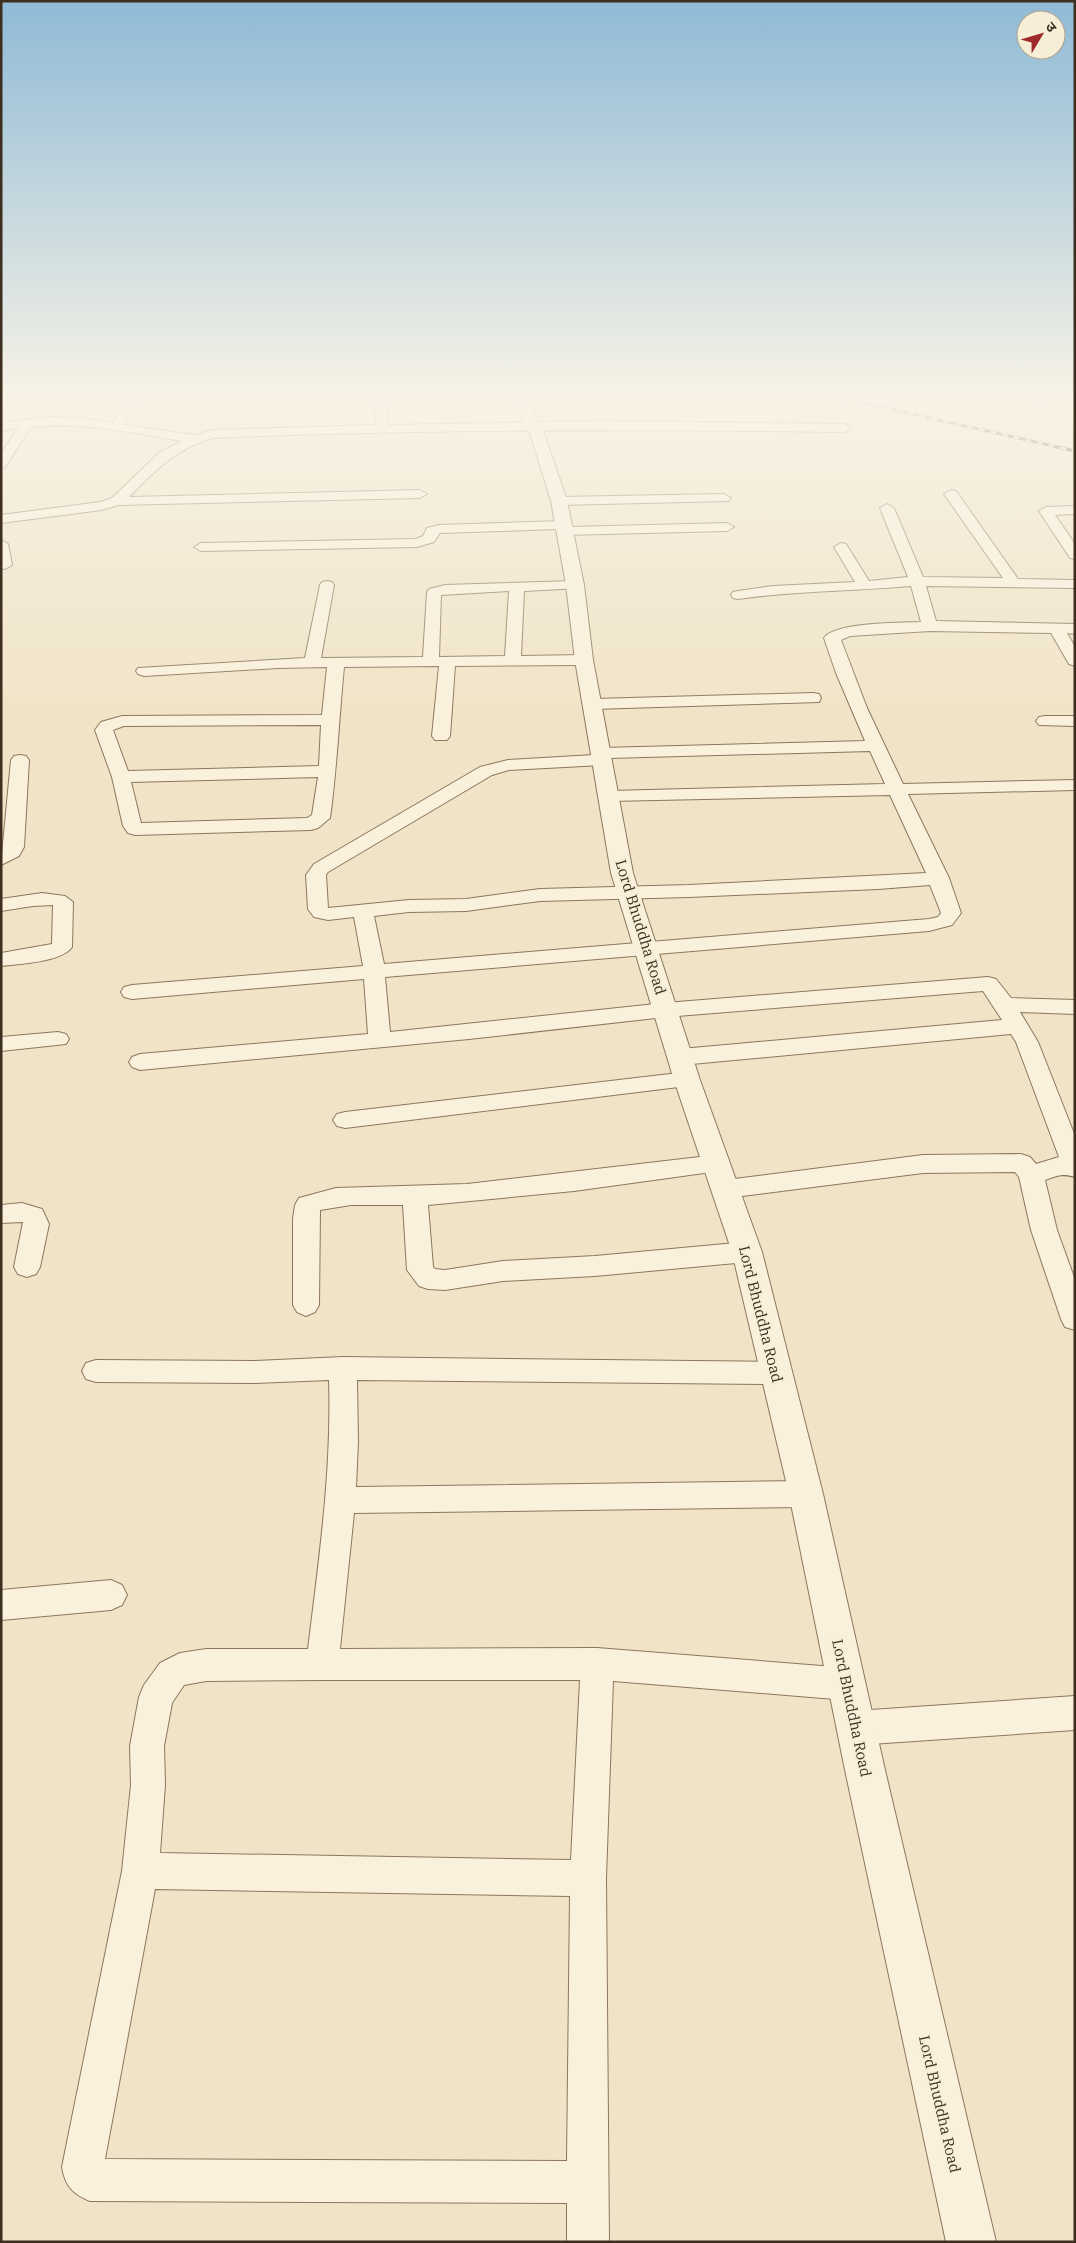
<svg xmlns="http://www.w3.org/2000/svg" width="1076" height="2243" font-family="'IBM Plex Serif','Noto Sans Devanagari',serif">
<rect width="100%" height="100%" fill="#f0e4c8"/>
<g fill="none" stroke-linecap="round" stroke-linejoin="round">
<g stroke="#8d765c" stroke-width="2">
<g id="minor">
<path d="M134,397H146L124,425L195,435L212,430L376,425L375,397H387L388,425L605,421L845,424L851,428L845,432C634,429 424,429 213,438C175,449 156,470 129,497L420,490L427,494L420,498L118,505L102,510L1,523V515L100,502L112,498L159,453L182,441C133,433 81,421 31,427L5,467L1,468V454L18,428L1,431V423L49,417L80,418L113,423Z"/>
<polygon points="1028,397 1040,397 1054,417 1052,420 1044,420"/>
<path d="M951,490L956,491L1018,579L1075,580V588L926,586L936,621L1075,624V634L1067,633L1075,647V666L1069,664L1051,633L930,631L850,636L841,640L867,708L903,784L1075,780V790L908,794L949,878L961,913L952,925L929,931L385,977L390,1032L665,1003L988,977L996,979L1011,998L1075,1000V1014L1020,1012L1038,1042L1075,1136V1177C1062,1173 1057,1176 1045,1180L1057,1230L1075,1280V1330L1065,1327L1061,1319L1031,1230L1019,1177L1015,1172L923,1173L726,1198L717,1195L714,1189L717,1183L726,1180L923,1155L1021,1154L1030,1157L1036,1164L1059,1157L1016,1042L1011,1034L681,1065L673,1062L670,1057L673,1052L681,1049L1002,1020L983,991L665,1017L469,1039L140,1070L132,1067L129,1062L132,1057L140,1054L368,1034L364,979L132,999L124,997L121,992L124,987L132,985L363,966L354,917L328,920L314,917L308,909L306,875L314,864L480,767L508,760L594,755L592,753L595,749L601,748L865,741L836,673L824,638C835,622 901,623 921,622L911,586C853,591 795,591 738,599L733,598L731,595L733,592L738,591L773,586L855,582L834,547L841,543L846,544L869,581L908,577L880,508L887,504L894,508L923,577L1003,578L944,494ZM870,751L885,784L609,791L603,792L600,796L603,800L609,801L890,795L926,873L689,885L540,889L466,899L409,900L328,908L326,875L328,872L492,775L509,770L602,765L608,764L611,760L609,758ZM930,885L941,913L938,917L929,919L384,964L374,916L409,912L466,911L540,901L689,897L878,889Z"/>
<polygon points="724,494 731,498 729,501 559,505 552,501 559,497"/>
<polygon points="1075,506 1075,514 1055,515 1075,544 1075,559 1070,558 1039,511 1046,507"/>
<polygon points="563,521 568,522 569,527 727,523 734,527 727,531 564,535 559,534 558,529 440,533 434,542 417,547 201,551 194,547 201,543 416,539 423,536 427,528 439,525"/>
<polygon points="1,540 8,544 12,565 5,569 1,568"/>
<path d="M327,581L332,582L334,585L321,658L423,657L427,592L429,589L445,585L575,581L580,582L582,585L580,588L524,591L521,656L584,655L590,657L592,660L590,663L584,665L455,666L450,736L447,740H435L432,736L439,666L344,667C339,718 337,768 330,818L318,828L311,830L135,835L128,833L123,826L112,777L95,730L101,722L122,716L322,715L327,667L278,668L144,676L138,674L136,671L138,668L305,658L320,585L322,582ZM509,591L505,656L439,657L441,595ZM321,725L319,766L128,771L113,730L124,726ZM318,777L312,815L307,818L141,823L131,782Z"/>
<polygon points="813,693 819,694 821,698 819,702 593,709 587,708 585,704 587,700 593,699"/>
<polygon points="1045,716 1075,716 1075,726 1039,725 1036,721 1039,717"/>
<polygon points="20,755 26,756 29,760 24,847 19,856 1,865 11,760 14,756"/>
<path d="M42,893L65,896L73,902L72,947C62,962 19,964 1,966V953L52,944L53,905L33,906L1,911V899Z"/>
<polygon points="58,1032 66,1034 69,1039 66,1044 1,1051 1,1037"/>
<polygon points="687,1072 695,1075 699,1080 695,1085 345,1128 337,1126 333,1120 337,1114 345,1112"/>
<polygon points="717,1155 726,1158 729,1164 726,1170 574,1191 428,1205 433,1267 435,1269 445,1270 503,1261 595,1256 747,1242 756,1245 760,1252 756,1259 747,1262 595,1276 503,1281 445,1290 428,1289 419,1286 407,1270 403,1205 351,1205 320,1210 319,1305 315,1312 306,1316 297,1312 293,1305 293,1219 295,1205 299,1198 336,1188 467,1184"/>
<polygon points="22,1203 42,1209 49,1224 40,1267 36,1274 27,1277 18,1274 14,1267 23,1222 1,1223 1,1205"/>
<path d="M343,1357L777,1362L787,1365L791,1373L787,1381L777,1384L357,1380L358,1442L356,1487L806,1481L817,1485L821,1494L817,1503L806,1507L354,1513L340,1649L597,1648L847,1668L859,1673L864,1684L859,1695L847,1700L613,1681L606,1878L609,2242H567V2203L90,2201C73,2194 65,2186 62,2167L122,1871L131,1785L130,1746L139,1697L144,1685L160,1663L180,1653L206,1649H308C319,1559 332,1470 329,1380L255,1383L96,1382L86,1379L82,1371L86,1363L96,1360L255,1361ZM323,1680H580L571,1860L160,1853L165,1785L164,1746L172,1703L184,1685L206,1681ZM155,1889L570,1896L567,2161L105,2159Z"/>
<polygon points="111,1580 122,1585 127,1595 122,1605 111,1610 1,1620 1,1590"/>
<polygon points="1075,1696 1075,1730 856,1745 844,1740 839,1728 844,1716 856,1711"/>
</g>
</g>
<g stroke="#8d765c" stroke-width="2">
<polygon id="tertiary" points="512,397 526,397 545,436 567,501 584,585 593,660 633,873 700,1080 762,1252 823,1494 885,1770 996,2242 946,2242 845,1770 789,1494 732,1252 674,1080 611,873 575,660 566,585 551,501 531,436"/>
</g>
<use href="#minor" fill="#faf1dc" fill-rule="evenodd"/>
<use href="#tertiary" fill="#faf1dc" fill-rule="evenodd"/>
<g stroke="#3d2e20" stroke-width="3">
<polyline id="rail" points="838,397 1075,451"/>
</g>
<use href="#rail" stroke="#f7eed8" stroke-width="2" stroke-dasharray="6" stroke-linecap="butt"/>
</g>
<linearGradient id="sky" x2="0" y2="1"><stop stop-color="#8fbad6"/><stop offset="0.56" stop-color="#f8f3e6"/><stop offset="1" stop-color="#f8f3e6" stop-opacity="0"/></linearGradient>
<rect width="1076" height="711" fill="url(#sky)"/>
<g text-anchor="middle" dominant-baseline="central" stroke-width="4" stroke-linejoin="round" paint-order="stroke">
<g font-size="15" fill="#3d2e20" stroke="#f7eed8">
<text transform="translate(641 927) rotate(73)">Lord Bhuddha Road</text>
<text transform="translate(761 1314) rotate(76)">Lord Bhuddha Road</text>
<text transform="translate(852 1708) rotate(78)">Lord Bhuddha Road</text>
<text transform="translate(940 2104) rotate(77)">Lord Bhuddha Road</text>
</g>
</g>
<rect width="1076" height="2243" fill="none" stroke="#3d2e20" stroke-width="5"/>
<g transform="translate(1041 35) rotate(52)"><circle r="24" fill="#f7eed8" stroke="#ada18e"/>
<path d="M0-4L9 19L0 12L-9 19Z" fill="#9e2a2b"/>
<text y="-8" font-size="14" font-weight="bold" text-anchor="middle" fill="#3d2e20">उ</text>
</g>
</svg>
